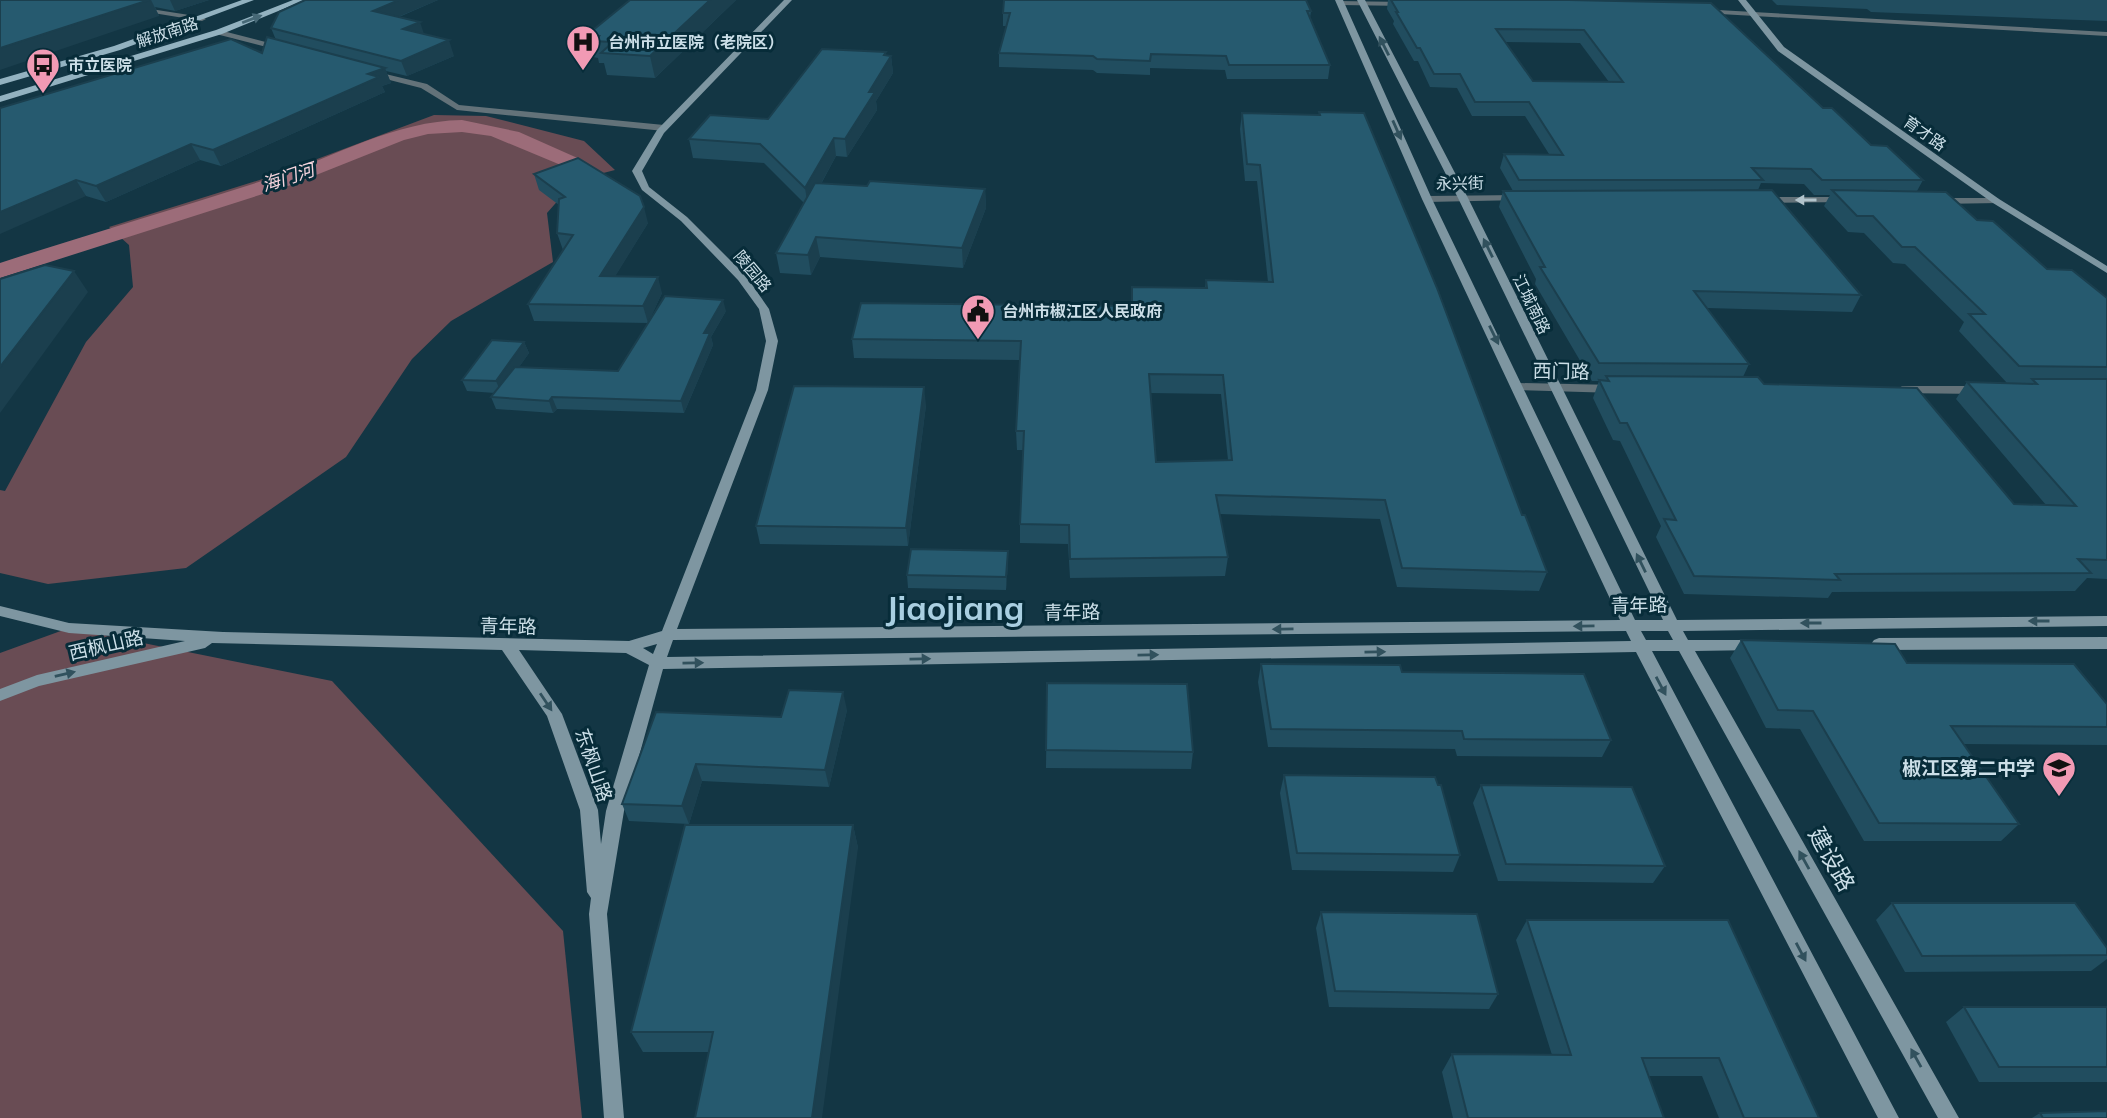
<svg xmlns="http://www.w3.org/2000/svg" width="2107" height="1118" font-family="Mulish,'Noto Sans SC',sans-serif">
<rect width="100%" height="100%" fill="#133644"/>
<g fill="#694c54">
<polygon points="434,115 486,116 584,141 615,170 576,180 547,213 553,262 451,321 412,359 346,457 186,568 48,584 0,573 0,490 5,491 86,342 133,287 129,245 109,227 272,176"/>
<polygon points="69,628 332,681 563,931 582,1118 0,1118 0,653"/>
</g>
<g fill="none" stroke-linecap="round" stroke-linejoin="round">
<path fill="#9c6c79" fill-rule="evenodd" d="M462,120L519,132L582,160L585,164L582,168H568L491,136L462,132L428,134L404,140L291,185L0,278V263C91,233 183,207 274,177C336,156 395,121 462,120Z"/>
<g fill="#637279" fill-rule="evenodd">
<polygon points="1338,1 1406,2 1410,4 1406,6 1341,5"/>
<polygon points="138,7 202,17 206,19 202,21 141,11"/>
<polygon points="1700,9 2107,32 2107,36 1703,13"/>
<polygon points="219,30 285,47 286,49 282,51 216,34 215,32"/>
<polygon points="373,71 427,84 459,105 664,125 668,128 664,131 457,110 421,88 370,75 369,73"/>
<polygon points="1519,195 1522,196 1522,200 1427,202 1422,199 1427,196"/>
<polygon points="1845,197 1848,198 1848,202 1763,203 1758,200 1763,197"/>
<polygon points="1996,198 1999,199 1999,203 1938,204 1933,201 1938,198"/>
<polygon points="1519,383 1616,385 1622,389 1616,393 1515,390 1515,384"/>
<polygon points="1902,386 1980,386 1986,390 1980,394 1898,393 1896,390"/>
</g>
<g fill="#7e96a1" fill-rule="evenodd">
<path d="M784,0H792L664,133L642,171L649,187L687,217L746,276L769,309L778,341L768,390L677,629L1620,620L1422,199L1335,0H1343L1432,199L1635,620H1663L1458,198L1357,0H1365L1468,198L1677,620L2107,616V626L1683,631L1688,640H1762L1765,644L1762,648L1757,650L1695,651L1959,1118H1938L1679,651H1652L1899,1118H1878L1636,652L663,669L624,811L607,914L624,1118H604L589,914L591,898L587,892L580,810L547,716L502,650L212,643L205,648L39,686L0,701V689L37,675L185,641L69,633L0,616V606L69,623L223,632L629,641L662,631L756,390L766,341L759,309L738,280L681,221L642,190L632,171L657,130ZM1626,631L1631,641L667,657L673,640ZM1641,631H1668L1673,640H1646ZM657,644L653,654L643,648ZM519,650L626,653L649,665L606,811L601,844L598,810L562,714Z"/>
<polygon points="1738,0 1746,0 1784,47 1999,199 2107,266 2107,273 1993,203 1778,51"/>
<polygon points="2107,637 2107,649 1879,650 1874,648 1871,644 1874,640 1879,638"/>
</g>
<g fill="#93b2c0" fill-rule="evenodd">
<polygon points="242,0 254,0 120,50 0,85 0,79 114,46"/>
<polygon points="293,0 305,0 222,34 0,102 0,96 216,30"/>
</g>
</g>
<g fill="#214d5f" fill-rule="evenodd">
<polygon points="0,0 209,0 175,11 155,7 159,16"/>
<polygon points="305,0 438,0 399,17 454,56 407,76 386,71 391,83 382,86 385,92 221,166 200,160 106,202 86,196 0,108 262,53 276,40 271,28"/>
<polygon points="630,0 749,0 736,0 655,78 607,75 604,63 599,63 598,58 593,57 587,35"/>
<path d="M1388,0H1569L1823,108L1871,145L1923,180L1917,191L1977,220L2047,269L2107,298V579L2087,578L2075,591L1832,592L1828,598L1684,594L1656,537L1661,526L1620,441L1613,440L1593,398L1599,381H1592L1535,284L1536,279L1499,207L1503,191H1513L1500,168L1504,154H1549L1525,116H1472L1457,88L1430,87L1418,61H1414L1393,24L1394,21L1387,9ZM1505,42L1580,43L1609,82L1533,81ZM1761,183L1804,184L1814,195H1830L1824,206L1848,232L1864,233L1893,263L1905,264L1964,322L1959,331L2007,383L1967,382L1956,399L2046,505L2014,504L1764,384L1743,377L1749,364L1707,308L1852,312L1861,295L1758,190Z"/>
<polygon points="1772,0 2107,0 2107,21 1871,12 1867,9 1777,5"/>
<polygon points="1311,11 1310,18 1330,65 1328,79 1227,79 1225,70 1150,68 1150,75 1097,73 1093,70 999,67 999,53 1007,26 1003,26 1003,13"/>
<polygon points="886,52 886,55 891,56 893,73 876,101 877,110 847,157 836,156 821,184 867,186 985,189 986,208 963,268 820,257 811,275 780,273 776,253 804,203 764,163 693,158 689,139 768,119"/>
<path d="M1319,112L1522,515L1547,572L1539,591L1397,587L1380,519L1220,514L1228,557L1225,576L1070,578L1068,544L1020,543V524L1023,450H1017L1016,431L1020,360L854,358L852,339L1131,306L1132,287L1205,288L1206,280L1268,282L1257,181H1245L1240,129L1242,113L1319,115ZM1150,393L1221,394L1228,460L1156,462Z"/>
<polygon points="534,174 648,223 615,276 662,293 648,323 534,321 528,304 563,250 557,233 559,205 539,190"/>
<polygon points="726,311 711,337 713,345 684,413 557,409 553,413 496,409 491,397 495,393 467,391 462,380 524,342 529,353 519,367 618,371"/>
<polygon points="926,405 908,546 760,544 756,526"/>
<polygon points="1008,551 1008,563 1006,590 908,588 907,575"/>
<polygon points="1741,640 1907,663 2107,704 2107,745 1964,744 2019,824 2001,841 1864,841 1800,729 1766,728 1730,658"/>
<polygon points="1261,664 1402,672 1611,740 1602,757 1457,756 1455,749 1268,747 1258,682"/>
<polygon points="1047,683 1193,752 1191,769 1046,768"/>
<polygon points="847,710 829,787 702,781 689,824 629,821 622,804 781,717"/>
<polygon points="1284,775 1460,855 1453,872 1292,870 1280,793"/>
<polygon points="1481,785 1665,866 1653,883 1498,881 1473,803"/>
<polygon points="853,825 858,848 708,1052 643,1052 631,1032"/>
<polygon points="1892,903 2107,948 2107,959 2091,971 1905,972 1876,920"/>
<polygon points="1321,912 1498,994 1489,1009 1329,1007 1316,928"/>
<polygon points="1527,920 1819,1118 1719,1118 1702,1076 1649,1076 1664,1118 1453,1118 1442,1072 1452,1054 1552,1055 1516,940"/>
<polygon points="1964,1007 2107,1007 2107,1082 1979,1082 1946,1022"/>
<polygon points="2040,1113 2107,1118 2032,1118"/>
</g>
<g fill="#1b3f4e">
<polygon points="149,0 151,0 159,16 0,70 0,48"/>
<polygon points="170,0 209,0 175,11"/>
<polygon points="399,0 438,0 379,25 373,11"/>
<polygon points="710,0 736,0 655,78 650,56"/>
<polygon points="420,22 425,37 403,29"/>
<polygon points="449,40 454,56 407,76 401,61"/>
<polygon points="886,52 887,63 891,56 893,73 876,101 877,110 847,157 845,139 869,92"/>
<polygon points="385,68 391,83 382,86 385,92 221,166 213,150 368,74"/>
<polygon points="834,138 836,156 808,207 805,188"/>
<polygon points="191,144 200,160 106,202 96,186"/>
<polygon points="76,180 86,196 0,234 0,212"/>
<polygon points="985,189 986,208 963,268 962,248"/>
<polygon points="644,207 648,223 605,293 600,276"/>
<polygon points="816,237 820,257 811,275 808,255"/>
<polygon points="74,271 88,292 0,413 0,367"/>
<polygon points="658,277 662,293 648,323 643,306"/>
<polygon points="723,300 726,311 711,337 713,345 684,413 681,401 704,333"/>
<polygon points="524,342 529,353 501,393 496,381"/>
<polygon points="924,387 926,405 908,546 906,528"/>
<polygon points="552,397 557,409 553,413 549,401"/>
<polygon points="1008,551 1008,563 1006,590 1006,577"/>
<polygon points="843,692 847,710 829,787 825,770"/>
<polygon points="696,764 702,781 689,824 682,806"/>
<polygon points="853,825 858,848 822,1118 812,1118"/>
</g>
<g fill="#265a6f" stroke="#1b3f4e" stroke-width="2" fill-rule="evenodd">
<polygon points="0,0 149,0 0,48"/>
<polygon points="305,0 399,0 373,11 420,22 403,29 449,40 401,61 271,28 279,12"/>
<polygon points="630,0 710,0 650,56 601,53 613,42 594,41 599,36 587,35"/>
<polygon points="1004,0 1306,0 1311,11 1307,11 1330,65 1229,65 1226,56 1151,54 1150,61 1097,59 1093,56 999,53 1010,13 1003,13"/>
<path d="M1391,0H1569L1711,3L1823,108H1832L1871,145L1887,146L1923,180H1822L1811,169L1752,168L1763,180H1519L1504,154L1563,155L1529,102H1475L1460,74H1434L1420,48H1417L1396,12H1398ZM1496,29L1584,30L1623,82L1533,81Z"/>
<polygon points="267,37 385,68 368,74 379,77 213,150 191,144 96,186 76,180 0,212 0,108 231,39 262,53"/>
<polygon points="822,49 886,52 884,55 891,56 869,92 875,92 845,139 834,138 805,188 760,144 689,139 710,115 768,119"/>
<path d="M1319,112L1364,113L1437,288L1522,515H1525L1547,572L1402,568L1385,500L1216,495L1228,557L1070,559L1069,525L1020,524L1024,431H1016L1021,341L852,339L861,303L1132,306V287L1207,288L1206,280L1273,282L1260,165L1247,164L1242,113L1320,115ZM1149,374L1223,375L1232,460L1156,462Z"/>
<polygon points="578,158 640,196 644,207 600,276 658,277 643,306 528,304 573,235 557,233 559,199 565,197 534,174"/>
<polygon points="870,181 985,189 962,248 816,237 808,255 776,253 815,183 867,186"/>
<polygon points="1772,190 1861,295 1694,291 1749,364 1599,363 1540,267 1545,267 1503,191"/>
<polygon points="1832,190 1946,192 1977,220 1993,221 2047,269 2072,270 2107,298 2107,367 2019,366 1969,314 1985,314 1915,247 1902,247 1873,216 1857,216"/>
<polygon points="45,265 74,271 0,367 0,279"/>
<polygon points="665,296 723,300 704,333 710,333 681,401 552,397 549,401 491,397 515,367 618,371"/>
<polygon points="492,340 524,342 496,381 462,380"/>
<polygon points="1606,376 1758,377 1764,384 1917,388 2014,504 2076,506 1967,382 2037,384 2032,379 2107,379 2107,560 2078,559 2091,573 1835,574 1840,580 1694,576 1664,519 1676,520 1627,423 1620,423 1599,380 1609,381"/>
<polygon points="794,386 924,387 906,528 756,526"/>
<polygon points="911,549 1008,551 1006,577 907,575"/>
<polygon points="1741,640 1895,644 1907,663 2074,664 2107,704 2107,727 1951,726 2019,824 1879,823 1813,711 1778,710"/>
<polygon points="1261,664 1400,665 1402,672 1584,674 1611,740 1464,739 1462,731 1271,729"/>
<polygon points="1047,683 1187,684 1193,752 1046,750"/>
<polygon points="789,690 843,692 825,770 696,764 682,806 622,804 656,712 781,717"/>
<polygon points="1284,775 1435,777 1438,785 1441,785 1460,855 1297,853"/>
<polygon points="1481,785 1632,787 1665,866 1506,864"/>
<polygon points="685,825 853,825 812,1118 695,1118 713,1032 631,1032"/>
<polygon points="1892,903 2075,903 2107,948 2107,955 1922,956"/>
<polygon points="1321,912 1477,914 1498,994 1335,991"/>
<polygon points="1527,920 1728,920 1819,1118 1744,1118 1719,1058 1642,1058 1664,1118 1468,1118 1452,1054 1571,1055"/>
<polygon points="1964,1007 2107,1007 2107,1067 1999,1067"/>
<polygon points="2107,1111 2107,1118 2043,1118 2040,1113"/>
</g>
<defs><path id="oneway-solid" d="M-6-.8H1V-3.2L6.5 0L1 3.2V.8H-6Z" transform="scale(1.75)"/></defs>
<use fill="#466876" href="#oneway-solid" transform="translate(252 19) rotate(-21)"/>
<g fill="#31515d">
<use href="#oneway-solid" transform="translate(1384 46) rotate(-117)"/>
<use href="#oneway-solid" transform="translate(1397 130) rotate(66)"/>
<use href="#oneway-solid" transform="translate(1488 248) rotate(-116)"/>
<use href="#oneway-solid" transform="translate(1494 335) rotate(64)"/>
<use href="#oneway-solid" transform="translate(1641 563) rotate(-116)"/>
<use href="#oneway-solid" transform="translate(2039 621) rotate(180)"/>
<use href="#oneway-solid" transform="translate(1811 623) rotate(180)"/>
<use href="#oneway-solid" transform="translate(1584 626) rotate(179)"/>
<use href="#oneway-solid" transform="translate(1283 629) rotate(179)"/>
<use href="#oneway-solid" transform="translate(1375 652) rotate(-1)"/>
<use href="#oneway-solid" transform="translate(1148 655) rotate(-1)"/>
<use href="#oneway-solid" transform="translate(920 659) rotate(-1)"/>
<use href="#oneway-solid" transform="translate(693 663) rotate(-1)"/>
<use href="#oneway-solid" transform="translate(65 674) rotate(-13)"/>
<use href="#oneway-solid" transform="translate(1661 686) rotate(62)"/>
<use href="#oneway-solid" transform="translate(546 702) rotate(56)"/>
<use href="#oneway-solid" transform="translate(1804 860) rotate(-119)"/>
<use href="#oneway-solid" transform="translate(1801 952) rotate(62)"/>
<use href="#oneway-solid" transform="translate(1916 1058) rotate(-119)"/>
</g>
<use fill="#b2c4cc" href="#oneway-solid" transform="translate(1806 200) rotate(-180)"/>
<defs>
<g id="hospital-pin" transform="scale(1.75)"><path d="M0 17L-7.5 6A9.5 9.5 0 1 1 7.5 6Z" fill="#f19ab4" stroke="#072c39"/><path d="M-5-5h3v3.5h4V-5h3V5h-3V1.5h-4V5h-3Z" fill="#111"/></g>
<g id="bus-pin" transform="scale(1.75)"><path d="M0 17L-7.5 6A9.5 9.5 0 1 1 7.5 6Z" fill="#f19ab4" stroke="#072c39"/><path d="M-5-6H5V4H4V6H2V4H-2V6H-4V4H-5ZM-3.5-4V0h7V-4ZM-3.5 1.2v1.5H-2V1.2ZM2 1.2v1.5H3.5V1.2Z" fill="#111"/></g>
<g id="civic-pin" transform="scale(1.75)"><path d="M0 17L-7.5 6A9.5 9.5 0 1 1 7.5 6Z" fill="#f19ab4" stroke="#072c39"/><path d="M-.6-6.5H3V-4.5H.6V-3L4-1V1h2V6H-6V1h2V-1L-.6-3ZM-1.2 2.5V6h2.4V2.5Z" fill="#111"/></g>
<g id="school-pin" transform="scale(1.75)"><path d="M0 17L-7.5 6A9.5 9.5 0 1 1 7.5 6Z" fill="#f19ab4" stroke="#072c39"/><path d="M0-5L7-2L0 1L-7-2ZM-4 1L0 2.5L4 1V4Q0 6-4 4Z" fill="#111"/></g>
</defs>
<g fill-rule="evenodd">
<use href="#hospital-pin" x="583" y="42"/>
<use href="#bus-pin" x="43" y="65"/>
<use href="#civic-pin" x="978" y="311"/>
<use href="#school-pin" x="2059" y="768"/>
</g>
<g text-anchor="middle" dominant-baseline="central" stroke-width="6" stroke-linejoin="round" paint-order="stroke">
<g font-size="16" fill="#ccdfe8" stroke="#072c39">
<text transform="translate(167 32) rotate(-18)">解放南路</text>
<text transform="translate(1925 133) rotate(35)">育才路</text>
<text transform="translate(1460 183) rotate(-1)">永兴街</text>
<text transform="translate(753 271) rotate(50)">陵园路</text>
<text transform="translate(1532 304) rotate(64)">江城南路</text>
</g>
<g font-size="16" font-weight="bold" fill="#ccdfe8" stroke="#072c39" text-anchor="start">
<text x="608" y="42">台州市立医院（老院区）</text>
<text x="68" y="65">市立医院</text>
<text x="1002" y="311">台州市椒江区人民政府</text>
</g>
<g font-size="18" font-style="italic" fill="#f6d5de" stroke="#072c39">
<text transform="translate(288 177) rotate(-18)">海门河</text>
</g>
<g font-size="19" fill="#ccdfe8" stroke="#072c39">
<text transform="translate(1561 371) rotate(1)">西门路</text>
<text transform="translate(1639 605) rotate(-1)">青年路</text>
<text transform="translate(1072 612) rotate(-1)">青年路</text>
<text transform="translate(508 626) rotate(1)">青年路</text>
<text transform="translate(106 645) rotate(-13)">西枫山路</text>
<text transform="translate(594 765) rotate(71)">东枫山路</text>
</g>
<g font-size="19" font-weight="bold" fill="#ccdfe8" stroke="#072c39" text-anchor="end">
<text x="2035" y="768">椒江区第二中学</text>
</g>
<g font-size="23" fill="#ccdfe8" stroke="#072c39">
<text transform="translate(1832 859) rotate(61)">建设路</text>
</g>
<g font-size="33" font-weight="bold" fill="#a9cfe1" stroke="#072c39">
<text x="955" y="607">Jiaojiang</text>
</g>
</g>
</svg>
